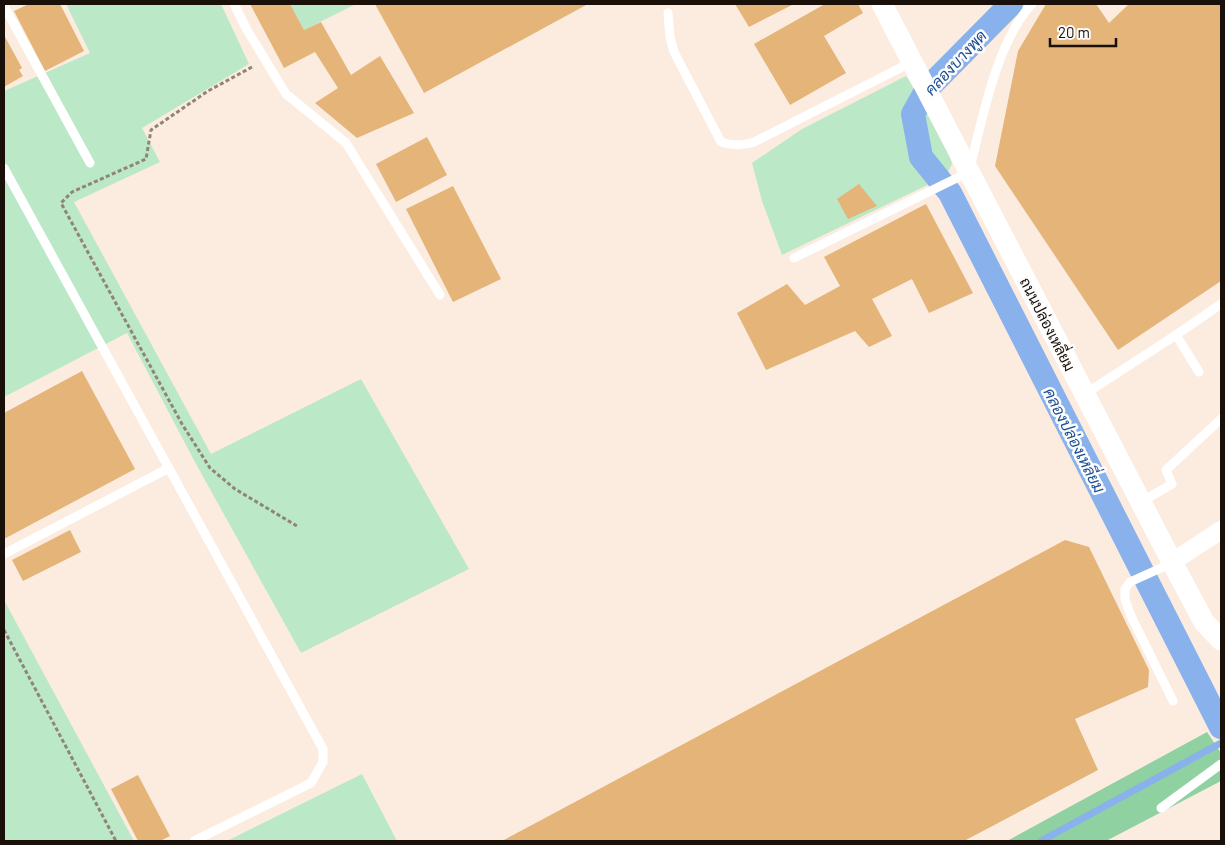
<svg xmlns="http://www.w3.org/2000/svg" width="1225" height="845" font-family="Barlow,Sarabun,sans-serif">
<rect width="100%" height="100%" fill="#fcece0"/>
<g fill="#bbe8c6">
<polygon points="66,4 221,4 249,64 142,128 160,162 74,202 211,454 361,379 469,569 301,653 196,464 127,333 4,397 4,91 90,53"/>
<polygon points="290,4 356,4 304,30"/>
<polygon points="906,76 945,139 952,164 946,176 782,255 762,201 752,163 802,129"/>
<polygon points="4,600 134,841 4,841"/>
<polygon points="362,774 397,841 227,841"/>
</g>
<polygon fill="#8fd1a1" points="1207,732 1221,753 1221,781 1106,841 1007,841"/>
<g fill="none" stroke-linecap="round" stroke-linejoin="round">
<polyline stroke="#89b1ec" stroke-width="7" points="1041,841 1221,743"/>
<polyline stroke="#89b1ec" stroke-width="24" points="1011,4 927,89 913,114 921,157 950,193 1221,727"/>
</g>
<g fill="#e4b478">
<polygon points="29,4 60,4 84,51 45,71 14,11"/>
<polygon points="250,4 290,4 304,30 321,22 351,75 380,56 414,113 357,138 315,103 338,88 315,52 284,68"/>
<polygon points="375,4 588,4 424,93"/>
<polygon points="735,4 794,4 749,27"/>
<polygon points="825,4 858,4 863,13 824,36 846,73 790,105 754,44"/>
<polygon points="1046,4 1096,4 1109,23 1129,4 1221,4 1221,281 1118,350 995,166 1018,51"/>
<polygon points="4,35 22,68 19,70 23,76 4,87"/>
<polygon points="427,137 447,175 396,202 376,164"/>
<polygon points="859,184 877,206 848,219 837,199"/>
<polygon points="453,186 501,279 453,302 406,209"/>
<polygon points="926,204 973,293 929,313 912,279 872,299 892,336 869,347 855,331 766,370 737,313 787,284 805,305 840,286 824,257"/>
<polygon points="82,371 135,469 4,539 4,413"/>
<polygon points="70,530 81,552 23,581 12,560"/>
<polygon points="1065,540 1089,547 1149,670 1148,687 1075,719 1098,770 964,841 502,841"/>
<polygon points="138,775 170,836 160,841 138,841 111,789"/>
</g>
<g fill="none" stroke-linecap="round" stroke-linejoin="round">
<g stroke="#90837a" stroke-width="3" stroke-dasharray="4 2.5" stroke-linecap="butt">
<polyline points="252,67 208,91 151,130 146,159 72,192 61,203 182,424 210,468 235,489 297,526"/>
<polyline points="4,630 116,841"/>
</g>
<g stroke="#fff" stroke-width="9">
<polyline points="234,4 247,30 286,94 346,143 440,295"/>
<polyline points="4,6 90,163"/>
<path d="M668,13L670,37L674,52L721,142C733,146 742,146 754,142L912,62"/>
<polyline points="4,168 323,749 323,762 311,783 194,841"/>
<path d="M794,258L969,172C982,121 996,42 1032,4"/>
<polyline points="1176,335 1199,372"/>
<polyline points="1085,394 1176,335 1221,304"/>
<polyline points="1141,502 1172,484 1166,470 1221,419"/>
<polyline points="4,554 169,468"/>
<polyline points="1172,563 1130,582 1125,589 1125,600 1131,616 1173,701"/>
<polyline points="1161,808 1221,764"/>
</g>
<polyline stroke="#fff" stroke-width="18" points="1172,562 1221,530"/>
<polyline stroke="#fff" stroke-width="21" points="882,4 1172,562 1204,622 1221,640"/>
</g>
<g text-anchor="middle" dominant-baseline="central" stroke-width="5" stroke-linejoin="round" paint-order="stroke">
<g font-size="15" fill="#19100a" stroke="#fcfcfc">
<text transform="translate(1048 324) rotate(63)">ถนนปล่องเหลี่ยม</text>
</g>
<g font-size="16" font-style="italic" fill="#1d4f94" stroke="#fcfcfc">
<text transform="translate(955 62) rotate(-47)">คลองบางพูด</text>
<text transform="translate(1075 440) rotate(63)">คลองปล่องเหลี่ยม</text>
</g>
</g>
<rect width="1225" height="845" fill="none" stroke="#19100a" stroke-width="10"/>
<path d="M1050 38v8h66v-8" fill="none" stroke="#19100a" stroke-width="2.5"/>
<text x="1058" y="38" font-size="15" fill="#19100a" stroke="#fcfcfc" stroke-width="4" paint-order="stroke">20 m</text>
</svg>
